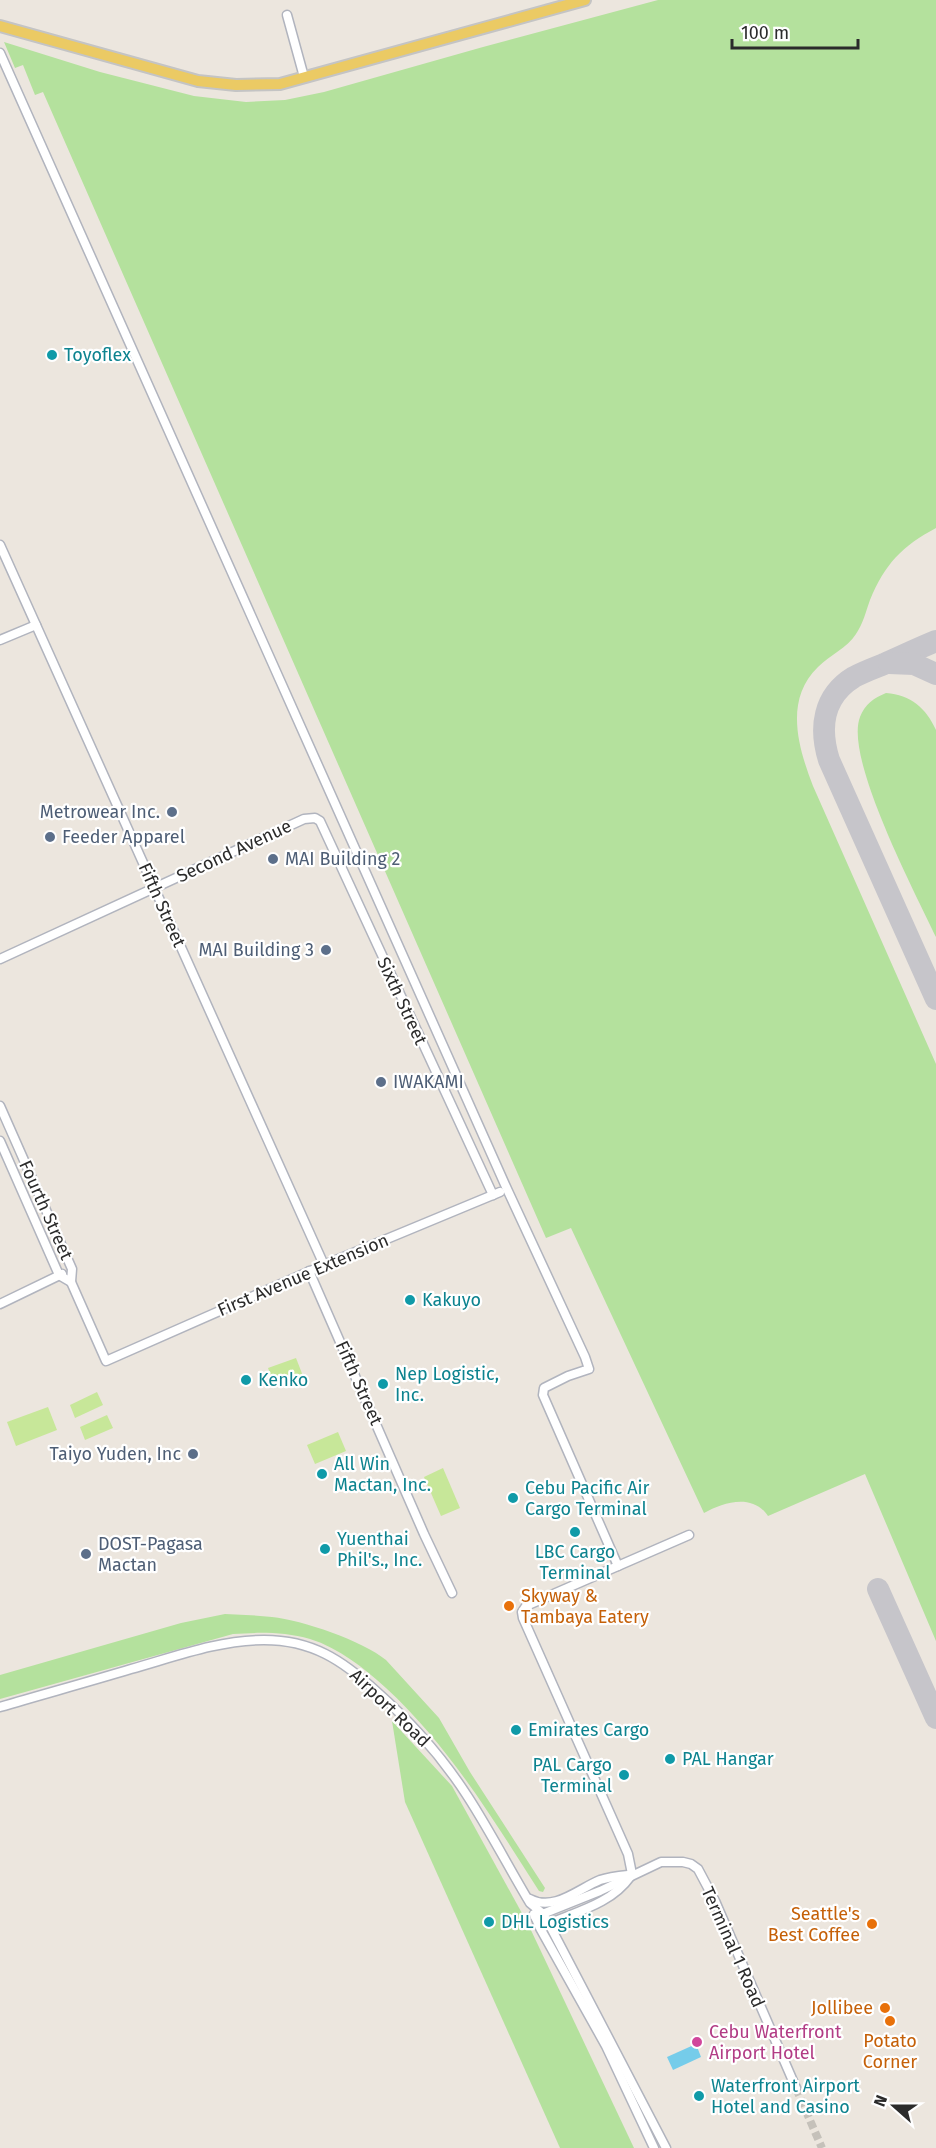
<svg xmlns="http://www.w3.org/2000/svg" width="936" height="2148" font-family="'Fira Sans',sans-serif">
<rect width="100%" height="100%" fill="#ece6de"/>
<g fill="#b4e19d">
<path d="M658,0H936V528C902,546 885,564 870,600C866,611 863,624 856,634C847,648 830,655 818,667C784,700 798,747 813,786L936,1064V1641L865,1474L768,1516C753,1493 723,1502 704,1513L571,1228L546,1238L43,92L35,95L23,65L15,68L4,42L100,72L194,96L246,102L285,100L324,92L483,47Z"/>
<path d="M886,693C911,695 926,708 936,730V937C916,894 844,758 860,717C865,704 874,698 886,693Z"/>
<path d="M225,1614C241,1615 257,1615 272,1617C302,1620 363,1641 386,1660L439,1718L470,1772L545,1888L543,1892L539,1891C493,1819 449,1746 386,1688C364,1668 339,1648 310,1639C284,1632 260,1632 233,1634L0,1699V1675L181,1623Z"/>
<polygon points="392,1721 452,1786 529,1926 634,2148 560,2148 405,1802"/>
</g>
<g fill="#c7e799">
<polygon points="296,1358 303,1376 275,1387 268,1368"/>
<polygon points="97,1392 103,1405 75,1418 70,1405"/>
<polygon points="48,1407 57,1430 16,1446 7,1422"/>
<polygon points="107,1415 113,1428 85,1440 80,1427"/>
<polygon points="338,1432 346,1451 315,1464 307,1445"/>
<polygon points="443,1468 460,1508 441,1516 424,1477"/>
</g>
<polygon fill="#75ccea" points="696,2044 701,2057 673,2070 667,2057"/>
<g fill="none" stroke-linecap="round" stroke-linejoin="round">
<g stroke="#c6c5ca" stroke-width="22">
<path d="M936,641C919,648 902,656 884,664C874,668 863,672 854,677C823,696 819,728 829,760L936,999"/>
<polyline points="889,663 914,664 936,674"/>
<polyline points="878,1589 936,1718"/>
</g>
<polyline stroke="#c5c1ba" stroke-width="8" stroke-dasharray="8 4" stroke-linecap="butt" points="796,2088 822,2148"/>
<g stroke="#b1b4be" stroke-width="11">
<g id="minor">
<polyline points="287,15 304,77"/>
<polyline points="0,53 507,1189 585,1357 589,1369 568,1376 544,1388 543,1395 618,1566"/>
<polyline points="0,545 324,1265"/>
<polyline points="0,640 36,625"/>
<polyline points="0,959 304,819 315,818 320,821 493,1195"/>
<polyline points="0,1106 72,1269 71,1282 106,1361 324,1265 500,1192"/>
<polyline points="0,1141 59,1275 71,1282"/>
<polyline points="309,1271 424,1534 452,1593"/>
<polyline points="0,1304 62,1274"/>
<path d="M0,1707C44,1694 88,1682 131,1669C174,1657 219,1640 264,1640C312,1640 342,1660 376,1691C411,1722 443,1758 468,1797C490,1831 509,1868 530,1903L542,1913L549,1924L666,2148"/>
<polyline points="632,1874 628,1854 523,1618 522,1612 526,1606 689,1535"/>
<path d="M530,1899C554,1912 578,1889 600,1880C609,1877 618,1876 628,1875"/>
<polyline points="534,1914 540,1928 606,2046 654,2148"/>
<polyline points="535,1917 600,1891 661,1862 683,1862 691,1864 698,1869 715,1901 796,2088"/>
<path d="M546,1925C575,1912 611,1904 630,1877"/>
</g>
</g>
<g stroke="#c4c4c4" stroke-width="14">
<polyline id="major" points="0,26 198,81 236,85 280,84 585,0"/>
</g>
<use href="#minor" stroke="#fff" stroke-width="8"/>
<use href="#major" stroke="#ebca64" stroke-width="10"/>
</g>
<g fill="#0f9aa8" stroke="#fff" stroke-width="2">
<circle cx="52" cy="355" r="6"/>
<circle cx="410" cy="1300" r="6"/>
<circle cx="246" cy="1380" r="6"/>
<circle cx="383" cy="1384" r="6"/>
<circle cx="322" cy="1474" r="6"/>
<circle cx="513" cy="1498" r="6"/>
<circle cx="575" cy="1532" r="6"/>
<circle cx="325" cy="1549" r="6"/>
<circle cx="516" cy="1730" r="6"/>
<circle cx="670" cy="1759" r="6"/>
<circle cx="624" cy="1775" r="6"/>
<circle cx="489" cy="1922" r="6"/>
<circle cx="699" cy="2096" r="6"/>
</g>
<g fill="#5c6f8a" stroke="#fff" stroke-width="2">
<circle cx="172" cy="812" r="6"/>
<circle cx="50" cy="837" r="6"/>
<circle cx="273" cy="859" r="6"/>
<circle cx="326" cy="950" r="6"/>
<circle cx="381" cy="1082" r="6"/>
<circle cx="193" cy="1454" r="6"/>
<circle cx="86" cy="1554" r="6"/>
</g>
<g fill="#e8710a" stroke="#fff" stroke-width="2">
<circle cx="509" cy="1606" r="6"/>
<circle cx="872" cy="1924" r="6"/>
<circle cx="885" cy="2008" r="6"/>
<circle cx="890" cy="2021" r="6"/>
</g>
<circle fill="#d1479c" stroke="#fff" stroke-width="2" cx="697" cy="2042" r="6"/>
<g text-anchor="middle" dominant-baseline="central" stroke-width="4.5" stroke-linejoin="round" paint-order="stroke">
<g font-size="18" fill="#0d838f" stroke="#fff" text-anchor="start">
<text x="64" y="355">Toyoflex</text>
<text x="422" y="1300">Kakuyo</text>
<text x="395" y="1374">Nep Logistic,<tspan x="395" dy="21">Inc.</tspan></text>
<text x="258" y="1380">Kenko</text>
<text x="334" y="1464">All Win<tspan x="334" dy="21">Mactan, Inc.</tspan></text>
<text x="525" y="1488">Cebu Pacific Air<tspan x="525" dy="21">Cargo Terminal</tspan></text>
<text x="337" y="1539">Yuenthai<tspan x="337" dy="21">Phil's., Inc.</tspan></text>
<text x="575" y="1552" text-anchor="middle">LBC Cargo<tspan x="575" dy="21">Terminal</tspan></text>
<text x="528" y="1730">Emirates Cargo</text>
<text x="682" y="1759">PAL Hangar</text>
<text x="612" y="1765" text-anchor="end">PAL Cargo<tspan x="612" dy="21">Terminal</tspan></text>
<text x="501" y="1922">DHL Logistics</text>
<text x="711" y="2086">Waterfront Airport<tspan x="711" dy="21">Hotel and Casino</tspan></text>
</g>
<g font-size="18" fill="#4e5e75" stroke="#fff" text-anchor="start">
<text x="160" y="812" text-anchor="end">Metrowear Inc.</text>
<text x="62" y="837">Feeder Apparel</text>
<text x="285" y="859">MAI Building 2</text>
<text x="314" y="950" text-anchor="end">MAI Building 3</text>
<text x="393" y="1082">IWAKAMI</text>
<text x="181" y="1454" text-anchor="end">Taiyo Yuden, Inc</text>
<text x="98" y="1544">DOST-Pagasa<tspan x="98" dy="21">Mactan</tspan></text>
</g>
<g font-size="18" fill="#2b2b2b" stroke="#fff">
<text transform="translate(234 851) rotate(-25)">Second Avenue</text>
<text transform="translate(162 905) rotate(66)">Fifth Street</text>
<text transform="translate(402 1001) rotate(65)">Sixth Street</text>
<text transform="translate(46 1210) rotate(66)">Fourth Street</text>
<text transform="translate(303 1275) rotate(-23)">First Avenue Extension</text>
<text transform="translate(359 1383) rotate(66)">Fifth Street</text>
<text transform="translate(390 1708) rotate(44)">Airport Road</text>
<text transform="translate(733 1947) rotate(66)">Terminal 1 Road</text>
</g>
<g font-size="18" fill="#c56008" stroke="#fff" text-anchor="end">
<text x="521" y="1596" text-anchor="start">Skyway &amp;<tspan x="521" dy="21">Tambaya Eatery</tspan></text>
<text x="860" y="1914">Seattle's<tspan x="860" dy="21">Best Coffee</tspan></text>
<text x="873" y="2008">Jollibee</text>
<text x="890" y="2041" text-anchor="middle">Potato<tspan x="890" dy="21">Corner</tspan></text>
</g>
<g font-size="18" fill="#b23c85" stroke="#fff" text-anchor="start">
<text x="709" y="2032">Cebu Waterfront<tspan x="709" dy="21">Airport Hotel</tspan></text>
</g>
</g>
<g transform="translate(894 2106) rotate(291)" stroke="#ffffff" stroke-width="4.5" paint-order="stroke">
<path d="M0-4.5L10 22L0 15L-10 22Z" fill="#2b2b2b"/>
<text y="-9" font-size="16" font-weight="bold" text-anchor="middle" fill="#2b2b2b">N</text>
</g>
<path d="M732 39v9h126v-9" fill="none" stroke="#2b2b2b" stroke-width="3"/>
<text x="741" y="39" font-size="18" fill="#2b2b2b" stroke="#ffffff" stroke-width="4.5" paint-order="stroke">100 m</text>
</svg>
